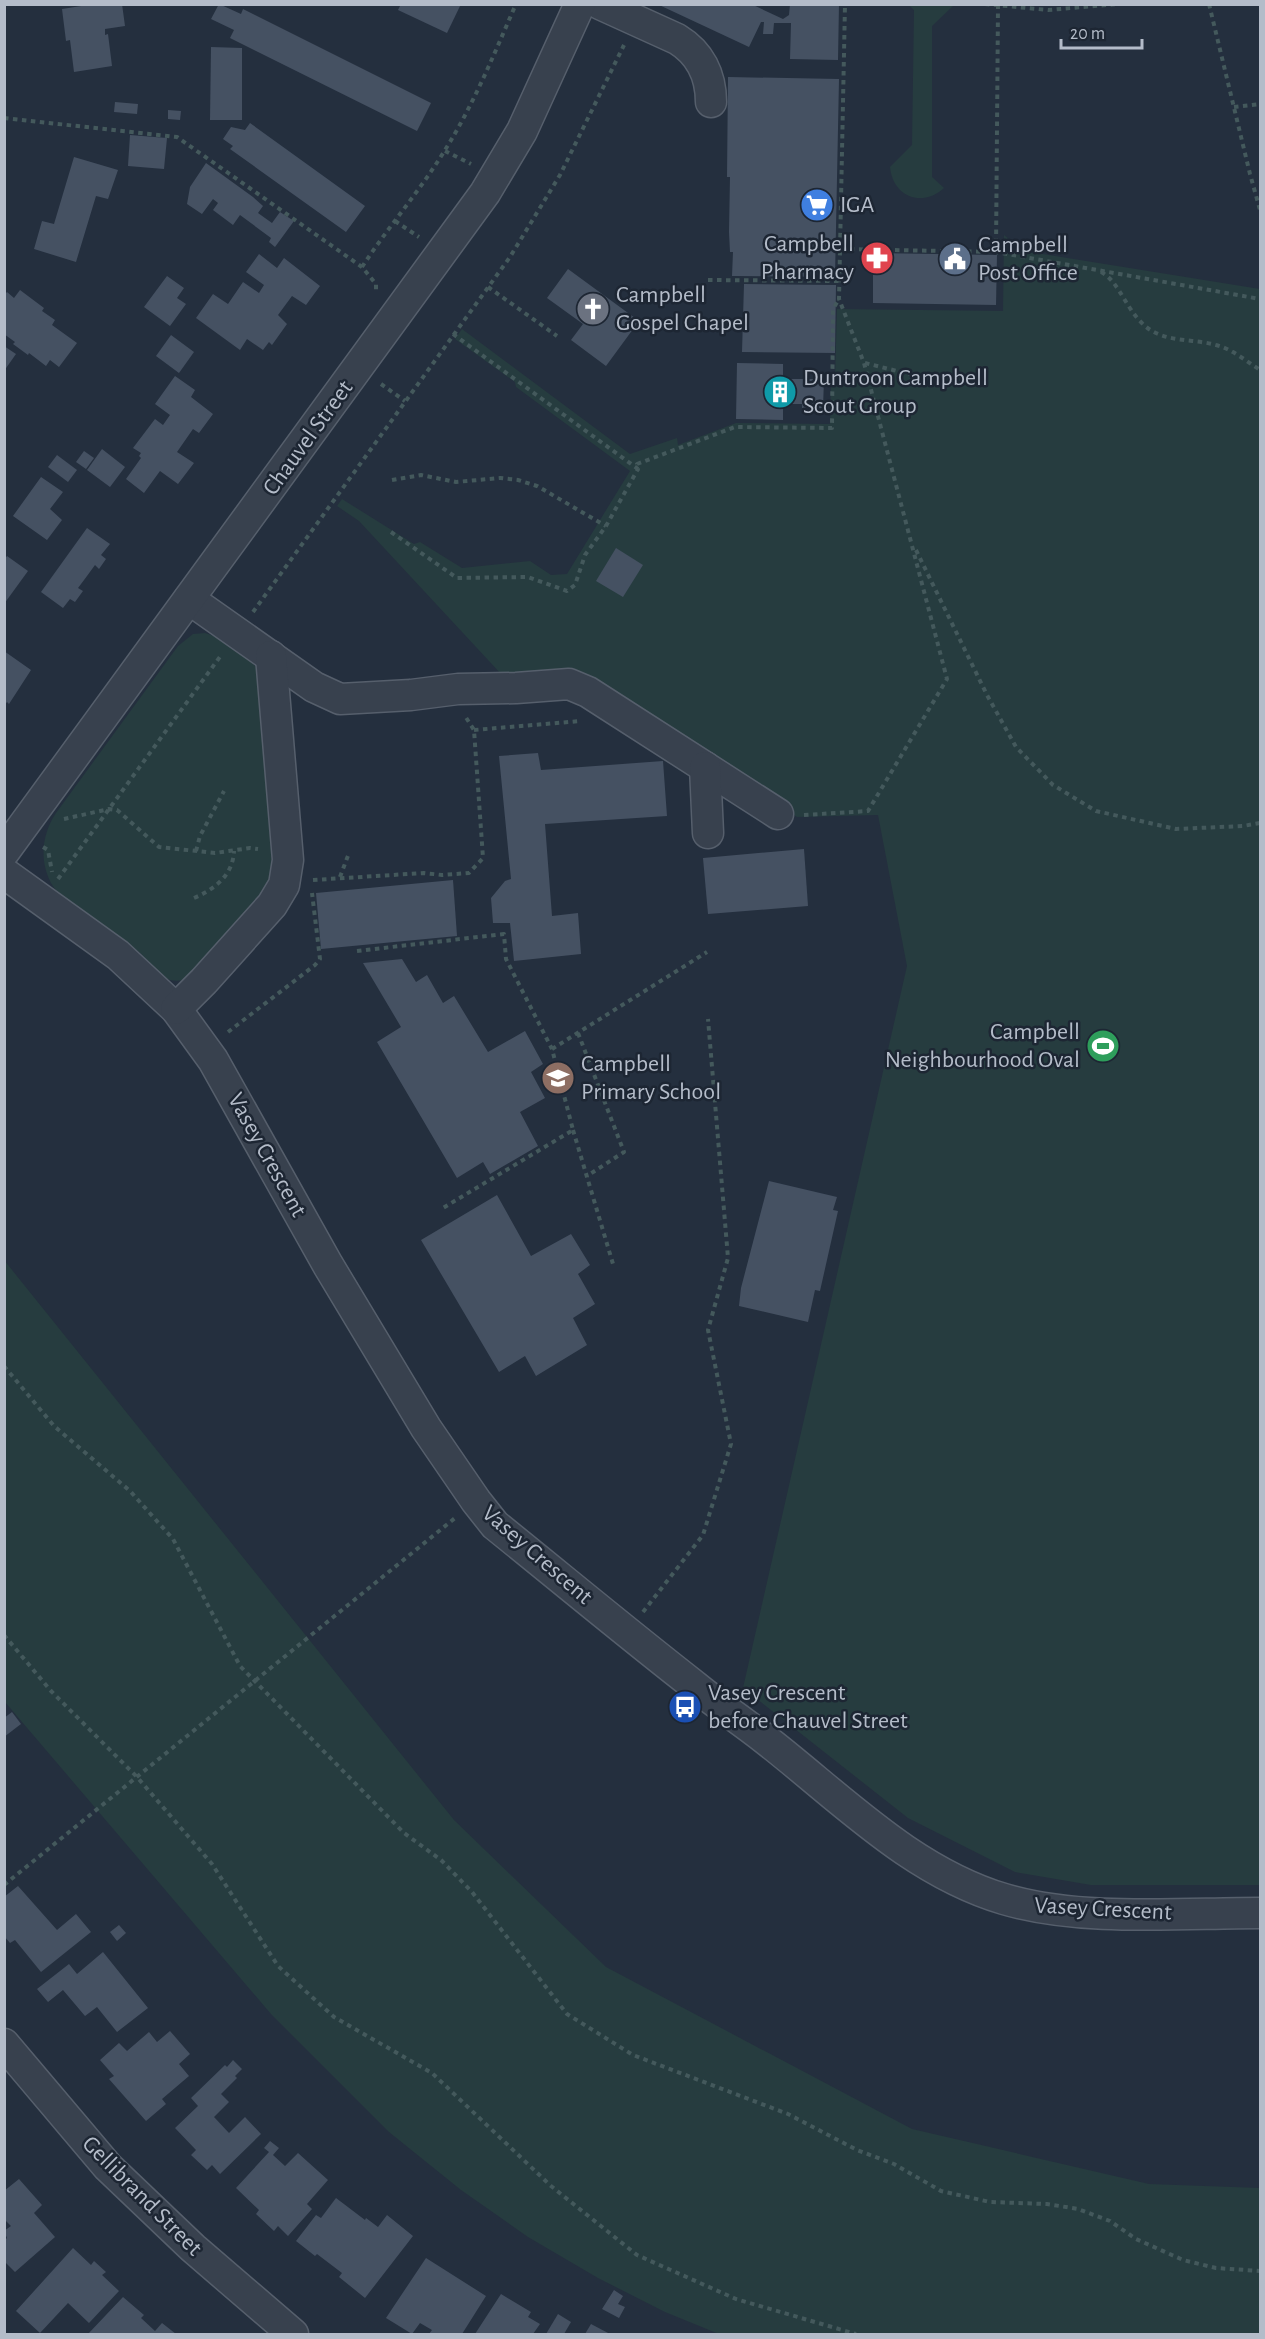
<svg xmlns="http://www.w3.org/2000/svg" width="1265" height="2339" font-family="'Alegreya Sans',sans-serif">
<rect width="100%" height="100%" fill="#242f3e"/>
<g fill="#263c3f">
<path d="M909,5H954L932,26V177L944,188C922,208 893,197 890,167L912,145L914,10Z"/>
<polygon points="1004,235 1024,251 1260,289 1260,1885 1091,1885 1015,1872 908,1818 743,1688 907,966 878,815 797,817 577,675 502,675 359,521 337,506 342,499 414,544 420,542 462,568 530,561 551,575 567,574 630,471 516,387 515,382 455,339 462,329 630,454 677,438 678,445 736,423 830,424 831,379 835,379 837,309 1003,311"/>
<path d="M205,633C223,638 245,655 258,669L276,845L274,874L263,898L184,980C179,981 174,981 170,980C158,975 148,960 139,952C118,935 62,904 51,883C39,860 42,834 56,813L178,646L193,634Z"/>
<polygon points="4,1260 454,1820 606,1967 912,2129 1149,2184 1260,2188 1260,2334 719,2334 665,2312 598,2278 528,2237 461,2190 389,2132 271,2014 5,1702"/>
</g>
<g fill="#455162">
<polygon points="94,4 122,4 125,26 105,29 105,35 108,34 112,66 74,72 70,40 66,41 62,9"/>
<polygon points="219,4 241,14 243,9 431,103 417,131 230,38 234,30 211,19"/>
<polygon points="401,4 461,4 447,33 398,10"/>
<polygon points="657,4 751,4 783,19 789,15 790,4 839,4 838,60 790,59 791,23 774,23 773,34 763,34 764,22 761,22 749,47"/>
<polygon points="211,47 242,48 242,120 210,120"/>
<polygon points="728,77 839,79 835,277 732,276 733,252 730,252 729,232 730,177 727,177"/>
<polygon points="115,102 138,104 137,114 114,112"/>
<polygon points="168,110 181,111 180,120 168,119"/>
<polygon points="250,123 365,206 346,232 230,149 233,146 223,139 231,127 245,130"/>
<polygon points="130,135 167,138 164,169 128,166"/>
<polygon points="74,157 118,170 108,199 96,196 76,262 34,249 42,221 54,224"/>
<polygon points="206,163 253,197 263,206 258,213 272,223 280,212 294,221 275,247 269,242 271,238 240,215 233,225 213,210 218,203 213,199 202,214 187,204 190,187"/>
<polygon points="873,253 997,255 996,305 873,303"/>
<polygon points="259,254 277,268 284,258 320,286 306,305 292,296 278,315 287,324 272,345 269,342 263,350 247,339 240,350 196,318 213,294 228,304 243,282 259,293 264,285 246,272"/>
<polygon points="568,269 639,321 606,366 571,340 583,324 547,298"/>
<polygon points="167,276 184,288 177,298 186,304 170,326 144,307"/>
<polygon points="744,284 836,285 835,353 742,352"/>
<polygon points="20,290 44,308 42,311 55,320 52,325 77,343 59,367 50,360 46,366 29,353 28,355 13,344 15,342 4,334 4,295 7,292 14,298"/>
<polygon points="171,335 194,352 179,373 156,356"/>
<polygon points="4,346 16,354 4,371"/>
<polygon points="737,363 783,364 783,379 824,379 823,408 802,408 802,404 783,404 783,420 736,419"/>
<polygon points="175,376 195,390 191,397 213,414 199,433 193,429 177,452 194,463 178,484 160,471 144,493 126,479 141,458 139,456 141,453 133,448 155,419 163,425 170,415 155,404"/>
<polygon points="102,449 125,467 110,487 87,470"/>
<polygon points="84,451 94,458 86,469 76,462"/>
<polygon points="57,455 77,470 68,482 48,467"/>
<polygon points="41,477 63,492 50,509 62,520 47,540 13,516"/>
<polygon points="87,528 110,544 101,555 106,559 99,569 95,565 87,576 78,588 83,591 75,602 70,599 63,608 41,592"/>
<polygon points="616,548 643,565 623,597 596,581"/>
<polygon points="7,556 28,571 4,604 4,560"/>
<polygon points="4,651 31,670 9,704 7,702 4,706"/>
<polygon points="538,753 541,770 663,761 667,816 545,824 552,916 578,913 581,954 514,961 510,923 493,923 491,898 505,881 511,879 499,756"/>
<polygon points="804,849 808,906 708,914 703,858"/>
<polygon points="453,880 457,936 321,949 316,893"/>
<polygon points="402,959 416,982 427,975 443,1003 454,996 488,1052 525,1031 543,1064 531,1072 545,1098 520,1112 538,1146 490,1174 483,1162 457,1178 377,1042 401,1027 363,963"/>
<polygon points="769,1181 837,1197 833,1210 838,1211 820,1291 815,1290 808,1322 739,1306 741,1288"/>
<polygon points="497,1195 531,1256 571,1234 590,1265 578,1274 595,1304 573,1318 587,1345 536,1376 525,1356 499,1372 421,1240"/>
<polygon points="12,1712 21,1724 4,1737 4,1718"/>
<polygon points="18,1886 57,1930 76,1914 91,1932 41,1972 15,1940 10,1943 4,1936 4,1897"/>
<polygon points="119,1925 126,1933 117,1941 110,1932"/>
<polygon points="103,1952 148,2008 117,2032 97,2007 85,2016 63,1990 48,2002 37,1989 69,1964 77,1974"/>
<polygon points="170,2031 190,2054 179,2064 189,2076 162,2099 166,2104 146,2121 109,2079 114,2076 100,2060 119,2043 127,2051 149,2032 157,2042"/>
<polygon points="233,2060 242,2069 235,2076 237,2078 221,2094 229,2102 214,2117 229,2133 245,2117 261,2134 220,2174 212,2165 207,2170 191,2155 196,2150 175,2128 198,2106 191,2098 225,2065 227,2067"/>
<polygon points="270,2141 279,2148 273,2155 285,2166 298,2153 328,2180 307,2204 312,2209 288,2236 278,2226 274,2231 256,2214 259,2210 236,2188 269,2152 264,2148"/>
<polygon points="19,2179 42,2205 34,2213 55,2237 15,2272 4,2261 4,2241 7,2238 4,2231 11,2226 4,2219 4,2191"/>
<polygon points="336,2198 365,2220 366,2218 378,2227 387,2215 413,2236 365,2298 339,2277 342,2273 317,2254 315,2256 296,2241 316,2215 321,2218"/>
<polygon points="73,2248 91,2265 94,2261 106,2272 102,2275 119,2291 89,2323 68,2303 40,2333 16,2311"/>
<polygon points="426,2258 486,2296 462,2334 429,2334 432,2330 420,2323 412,2334 386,2318"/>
<polygon points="614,2290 623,2296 618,2304 625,2307 619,2318 602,2309"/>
<polygon points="501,2294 531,2312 528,2317 540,2324 533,2334 475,2334"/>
<polygon points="123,2297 144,2315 141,2318 155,2331 162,2323 176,2334 88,2334"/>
<polygon points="558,2314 571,2322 564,2334 546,2334"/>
<polygon points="591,2324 610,2334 585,2334"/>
</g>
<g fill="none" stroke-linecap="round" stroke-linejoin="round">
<g stroke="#565f6c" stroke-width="33">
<g id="minor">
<path d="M600,4L677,39C700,53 711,75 711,102"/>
<polyline points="189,599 314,687 340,699 411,695 458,689 516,688 569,684 588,692 778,814"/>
<polyline points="705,767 708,833"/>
<polyline points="4,852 485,193 522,131 580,4"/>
<path d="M4,873L118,955L176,1009L213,1060L328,1265L426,1428L476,1501L495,1525C562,1579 628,1634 696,1687C718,1705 742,1721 765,1739C840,1797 910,1871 1004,1899C1081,1922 1180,1913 1260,1913"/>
<polyline points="176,1009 204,981 272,905 284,885 288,860 271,656"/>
<polyline points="4,2044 108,2167 193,2248 293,2334"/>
</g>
</g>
<g stroke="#44595c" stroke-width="4" stroke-dasharray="4.5 4.5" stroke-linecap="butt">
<polyline points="985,4 1048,10 1119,4"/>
<polyline points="1209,4 1250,174 1260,210"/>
<polyline points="1234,107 1260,104"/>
<polyline points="4,118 177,137 362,267 376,284 376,293"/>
<polyline points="445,151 471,164"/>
<polyline points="395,221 419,237"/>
<polyline points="841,249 996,252 1260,299"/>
<polyline points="996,252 998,6"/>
<path d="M362,267C388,227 420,191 445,150C474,104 494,54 516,4"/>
<path d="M1101,272C1121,282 1127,316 1152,331C1171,342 1195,339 1216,345C1232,349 1246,361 1260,370"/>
<polyline points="708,280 841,281"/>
<polyline points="488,287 557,336"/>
<polyline points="453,334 638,469 637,464 735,427 832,428 833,309 839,299"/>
<polyline points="865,363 933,380"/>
<polyline points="381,384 405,401"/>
<polyline points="392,480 421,475 456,482 500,478 518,480 537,486 606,526"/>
<polyline points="391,532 457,578 528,577 567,591 575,585 585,555 606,526 638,469"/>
<polyline points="916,550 987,695 1016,747 1053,785 1096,811 1176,829 1243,826 1260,823"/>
<polyline points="253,612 510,257 560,175 624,45"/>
<polyline points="474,730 581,721"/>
<polyline points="804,815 868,811 947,679 864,363 839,299 845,4"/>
<polyline points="64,819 109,809 117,810 159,847 215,853 250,848 258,849"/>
<polyline points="43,847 48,850 52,872"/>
<polyline points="196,851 200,836 224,791"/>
<polyline points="340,877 349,853"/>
<polyline points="58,879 222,654"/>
<polyline points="313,880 424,873 442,875 469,873 483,858 474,730 465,716"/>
<path d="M194,898C215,889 233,875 234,851"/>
<polyline points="357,951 504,934 506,959 552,1049 573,1130 443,1208"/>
<polyline points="228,1032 315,965 320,959 312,893"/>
<polyline points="578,1033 624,1152 587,1176"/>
<polyline points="552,1049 707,952"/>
<polyline points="573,1130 613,1264"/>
<polyline points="4,1366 54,1426 130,1491 173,1539 240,1666 404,1833 441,1860 472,1892 567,2014 633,2055 788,2114 857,2150 894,2164 941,2191 990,2202 1047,2204 1078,2209 1110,2221 1136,2239 1183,2260 1216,2268 1260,2271"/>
<polyline points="643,1612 703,1535 731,1444 708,1330 728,1258 708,1019"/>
<polyline points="4,1635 51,1691 137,1777 212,1864 278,1966 334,2017 432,2073 551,2186 637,2255 736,2299 856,2334"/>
<polyline points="4,1885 455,1518"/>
</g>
<use href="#minor" stroke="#38414e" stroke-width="30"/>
</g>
<defs>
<g id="supermarket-disc" transform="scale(1.725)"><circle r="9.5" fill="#3f7fe0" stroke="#1d2633"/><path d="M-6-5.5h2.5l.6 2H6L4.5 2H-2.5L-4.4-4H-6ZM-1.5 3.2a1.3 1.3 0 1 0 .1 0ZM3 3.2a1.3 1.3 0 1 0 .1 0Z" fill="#fff"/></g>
<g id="pharmacy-disc" transform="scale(1.725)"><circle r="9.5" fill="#e0444e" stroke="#1d2633"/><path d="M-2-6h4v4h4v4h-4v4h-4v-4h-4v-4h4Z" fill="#fff"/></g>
<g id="civic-disc" transform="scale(1.725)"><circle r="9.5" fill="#5c6f8a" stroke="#1d2633"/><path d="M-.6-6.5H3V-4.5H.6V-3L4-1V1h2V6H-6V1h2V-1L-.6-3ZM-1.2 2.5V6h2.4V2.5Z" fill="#fff"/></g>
<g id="church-disc" transform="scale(1.725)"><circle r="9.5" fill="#6b7280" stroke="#1d2633"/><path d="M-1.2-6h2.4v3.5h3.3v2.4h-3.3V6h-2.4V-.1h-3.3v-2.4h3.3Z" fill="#fff"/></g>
<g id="building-disc" transform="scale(1.725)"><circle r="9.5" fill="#0f9aa8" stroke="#1d2633"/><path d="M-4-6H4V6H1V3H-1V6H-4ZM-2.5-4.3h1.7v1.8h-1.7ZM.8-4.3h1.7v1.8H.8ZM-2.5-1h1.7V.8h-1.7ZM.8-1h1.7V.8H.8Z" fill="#fff"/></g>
<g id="stadium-disc" transform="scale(1.725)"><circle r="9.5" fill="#2e9e5b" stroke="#1d2633"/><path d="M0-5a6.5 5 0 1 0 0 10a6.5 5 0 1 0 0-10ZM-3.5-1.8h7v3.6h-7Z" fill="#fff"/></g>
<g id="school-disc" transform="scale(1.725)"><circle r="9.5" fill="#8d6e63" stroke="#1d2633"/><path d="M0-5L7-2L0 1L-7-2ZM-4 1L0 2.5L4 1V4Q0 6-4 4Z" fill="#fff"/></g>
<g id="bus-disc" transform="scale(1.725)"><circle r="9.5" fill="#1a4fb4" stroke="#1d2633"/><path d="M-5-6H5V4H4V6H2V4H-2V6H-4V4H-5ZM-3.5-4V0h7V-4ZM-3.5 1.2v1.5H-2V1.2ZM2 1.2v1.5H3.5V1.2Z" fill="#fff"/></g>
</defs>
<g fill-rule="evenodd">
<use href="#supermarket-disc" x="817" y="205"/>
<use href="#pharmacy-disc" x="877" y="258"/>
<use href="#civic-disc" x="955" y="259"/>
<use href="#church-disc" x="593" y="309"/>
<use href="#building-disc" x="780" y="392"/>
<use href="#stadium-disc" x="1103" y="1046"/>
<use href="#school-disc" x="558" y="1078"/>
<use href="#bus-disc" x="685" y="1707"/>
</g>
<g text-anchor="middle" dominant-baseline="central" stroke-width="5" stroke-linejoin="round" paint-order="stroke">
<g font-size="24" fill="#b4bcc9" stroke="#1d2633" text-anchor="start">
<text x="840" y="205">IGA</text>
<text x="854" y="244" text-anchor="end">Campbell<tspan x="854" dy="28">Pharmacy</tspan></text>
<text x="978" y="245">Campbell<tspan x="978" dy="28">Post Office</tspan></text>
<text x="616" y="295">Campbell<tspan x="616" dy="28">Gospel Chapel</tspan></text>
<text x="803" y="378">Duntroon Campbell<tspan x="803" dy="28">Scout Group</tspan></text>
<text x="1080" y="1032" text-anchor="end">Campbell<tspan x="1080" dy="28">Neighbourhood Oval</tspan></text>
<text x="581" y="1064">Campbell<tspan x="581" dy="28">Primary School</tspan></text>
<text x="708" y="1693">Vasey Crescent<tspan x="708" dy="28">before Chauvel Street</tspan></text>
</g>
<g font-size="24" fill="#b4bcc9" stroke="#1d2633">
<text transform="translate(308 438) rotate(-54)">Chauvel Street</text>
<text transform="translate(267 1155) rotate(61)">Vasey Crescent</text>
<text transform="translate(537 1555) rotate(41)">Vasey Crescent</text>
<text transform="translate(1103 1909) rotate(3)">Vasey Crescent</text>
<text transform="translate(142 2196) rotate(45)">Gellibrand Street</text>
</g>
</g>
<rect width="1265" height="2339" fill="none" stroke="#b4bcc9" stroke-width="12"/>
<path d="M1061 39v9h81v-9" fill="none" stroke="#b4bcc9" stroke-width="3"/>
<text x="1070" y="39" font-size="18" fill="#b4bcc9" stroke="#1d2633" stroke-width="4.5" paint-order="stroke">20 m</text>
</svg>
